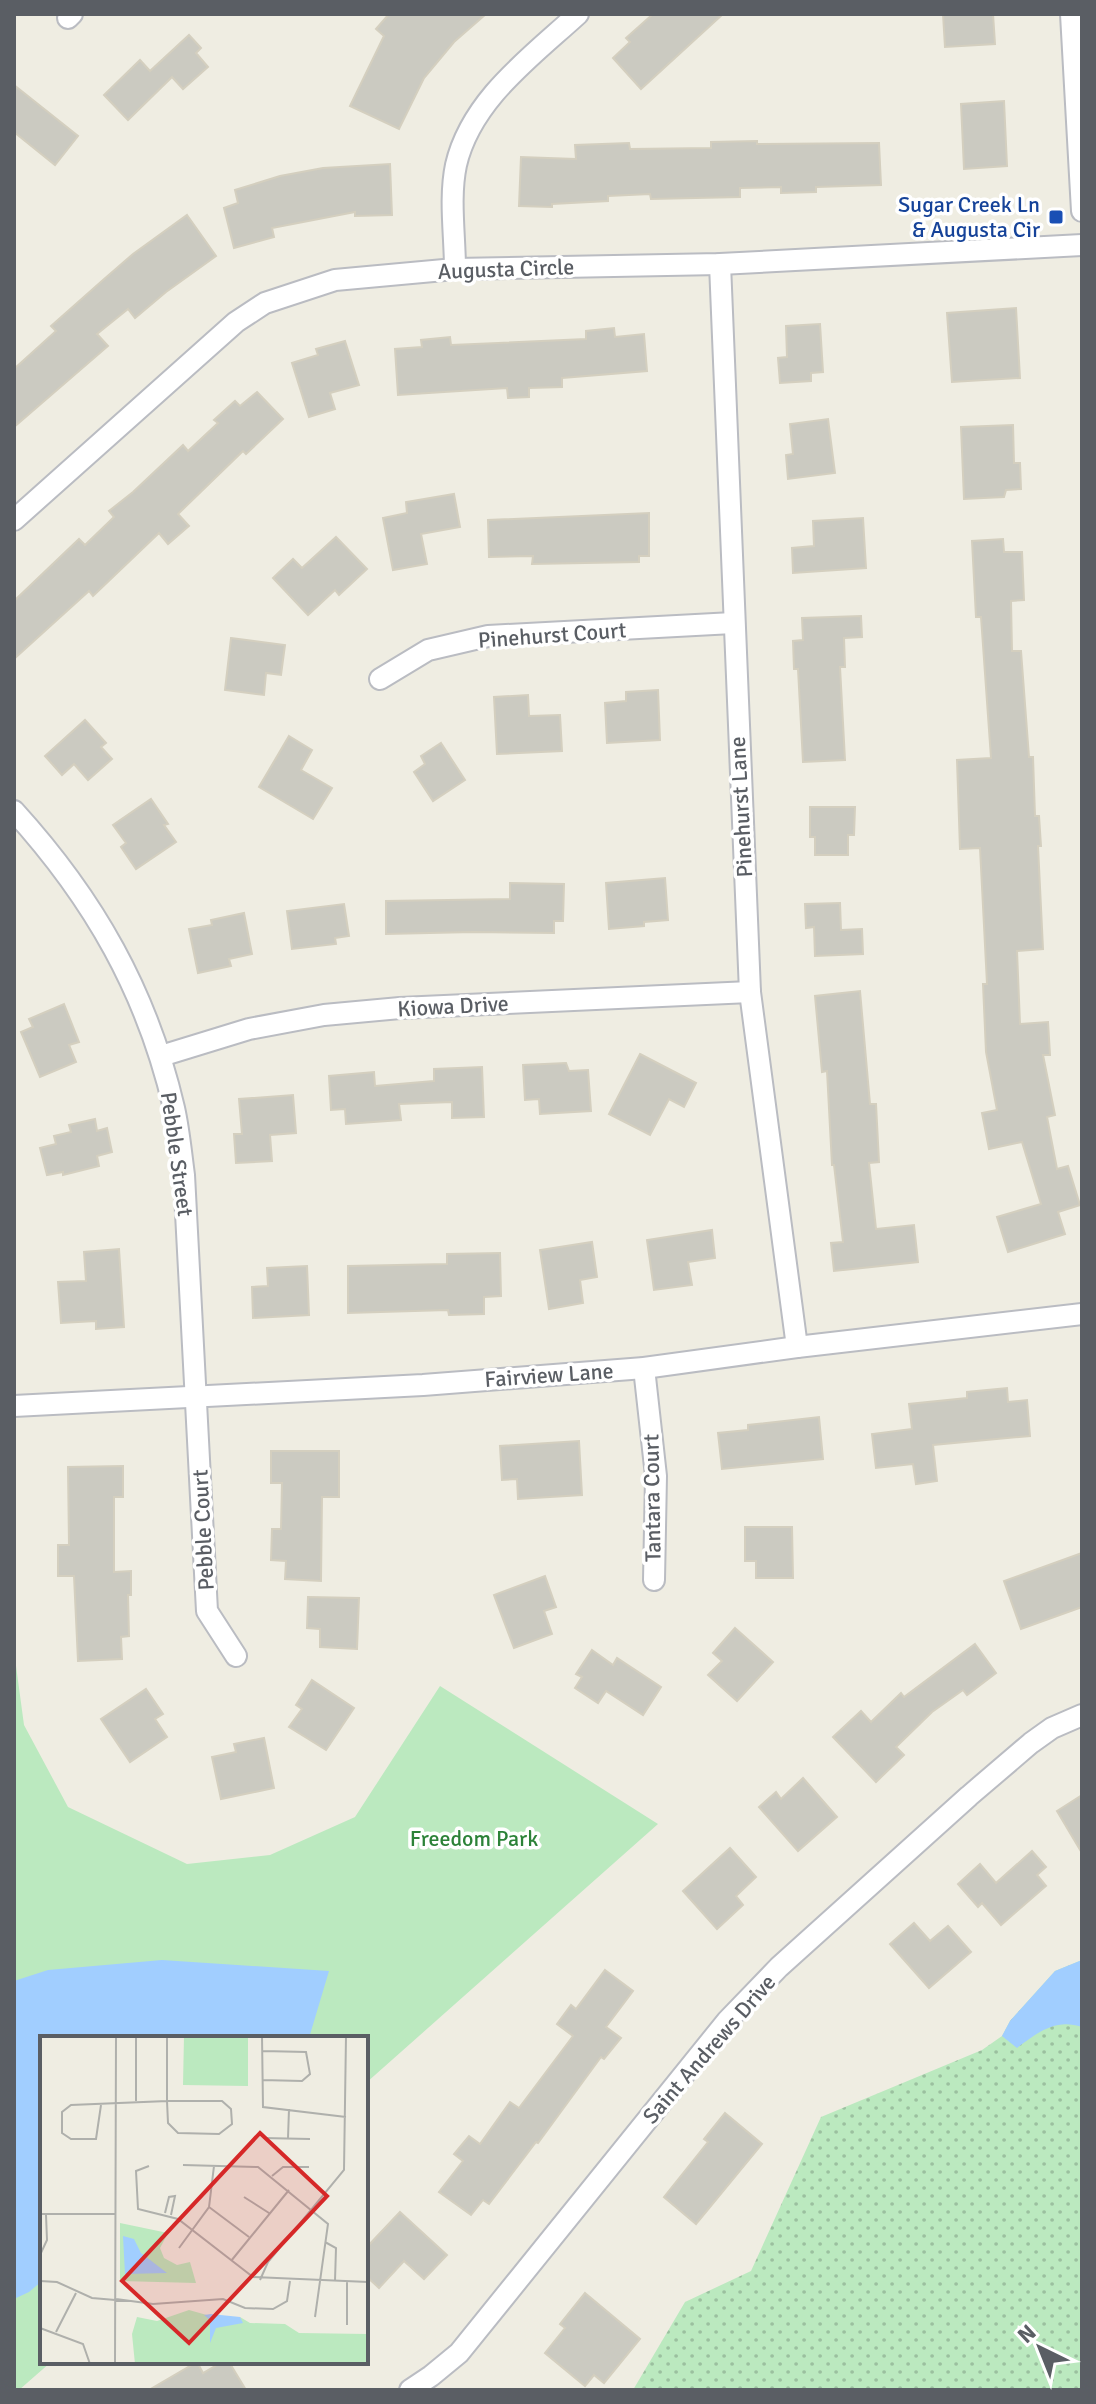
<svg xmlns="http://www.w3.org/2000/svg" width="1096" height="2404" font-family="Signika,sans-serif">
<defs>
<pattern id="grass-dots" width="8" height="8" patternUnits="userSpaceOnUse" patternTransform="scale(2)"><rect width="8" height="8" fill="#bbe9bf"/><path d="M2 2h.1M6 6h.1" fill="none" stroke="#9bc09f" stroke-width="1.8" stroke-linecap="round"/></pattern>
</defs>
<rect width="100%" height="100%" fill="#efede2"/>
<polygon fill="url(#grass-dots)" points="1082,1960 1082,2390 633,2390 685,2302 751,2271 821,2117 982,2050 1002,2036 1010,2021 1055,1971"/>
<polygon fill="#bbe9bf" points="14,1651 24,1725 68,1807 187,1864 270,1855 355,1817 440,1686 658,1824 366,2083 366,2038 42,2038 42,2362 51,2362 19,2390 14,2390"/>
<g fill="#a1ceff">
<polygon points="162,1960 329,1971 309,2038 42,2038 42,2281 29,2292 14,2299 14,1981 48,1970"/>
<path d="M1082,1960V2027C1056,2018 1038,2032 1017,2048L1002,2036L1010,2021L1055,1971Z"/>
</g>
<g fill="#cbcac1" stroke="#d4cfbf" stroke-width="2">
<polygon points="389,14 486,14 454,42 424,78 399,129 350,106 384,36 376,29"/>
<polygon points="653,14 723,14 641,89 613,58 630,42 626,38"/>
<polygon points="943,14 993,14 995,44 945,47"/>
<polygon points="189,35 201,48 196,53 208,67 183,89 172,77 128,120 104,95 140,60 150,71"/>
<polygon points="14,85 78,136 55,165 14,132"/>
<polygon points="1004,101 1007,166 964,169 961,104"/>
<polygon points="757,141 757,144 879,143 881,185 816,187 816,192 781,193 781,187 740,188 740,197 651,199 650,194 608,196 608,201 552,204 552,207 519,206 521,157 576,159 575,145 629,143 630,149 711,148 711,142"/>
<polygon points="390,164 392,215 355,216 355,212 272,228 274,237 234,248 224,208 238,203 235,190 280,176 323,168"/>
<polygon points="187,215 216,256 166,292 135,318 128,309 97,334 108,346 14,427 14,369 56,331 51,326 103,280 133,254"/>
<polygon points="1016,308 1020,378 952,382 947,313"/>
<polygon points="820,324 823,372 811,373 811,381 780,383 778,358 787,357 786,326"/>
<polygon points="614,328 615,337 644,334 647,371 562,378 562,387 529,388 529,397 508,398 507,388 398,395 395,349 422,347 421,340 450,337 451,345 586,339 586,331"/>
<polygon points="345,341 359,385 330,393 335,409 309,417 292,363 318,355 316,349"/>
<polygon points="257,392 283,419 246,454 243,451 178,514 189,526 168,544 159,533 93,596 89,591 14,659 14,601 79,539 85,545 114,517 109,511 133,492 183,445 188,451 218,423 214,420 235,401 240,406"/>
<polygon points="828,419 835,473 788,479 786,455 793,454 790,424"/>
<polygon points="1013,425 1014,463 1020,463 1021,489 1006,490 1004,497 964,499 961,427"/>
<polygon points="454,494 460,527 421,534 427,564 393,570 383,518 407,513 406,502"/>
<polygon points="649,513 649,556 639,556 639,562 532,564 533,556 489,557 488,520"/>
<polygon points="863,518 866,568 793,573 792,548 814,546 813,521"/>
<polygon points="336,537 367,569 339,595 335,590 308,615 273,578 293,559 302,568"/>
<polygon points="1003,539 1004,552 1022,552 1024,600 1011,601 1012,651 1021,651 1029,757 1033,757 1035,816 1039,816 1041,846 1038,846 1043,949 1017,951 1020,1024 1048,1022 1050,1055 1043,1055 1055,1115 1047,1117 1057,1169 1068,1166 1080,1205 1058,1212 1065,1234 1008,1252 997,1217 1041,1204 1022,1142 989,1149 982,1113 997,1110 986,1052 983,984 987,984 980,848 960,849 957,760 991,758 981,617 976,617 972,541"/>
<polygon points="861,616 862,637 844,638 845,667 840,667 845,760 803,762 798,669 794,669 793,641 803,640 802,618"/>
<polygon points="231,638 285,645 281,675 266,673 264,695 225,690"/>
<polygon points="658,690 660,740 607,743 605,703 626,701 626,692"/>
<polygon points="528,695 529,716 560,715 562,751 497,754 494,697"/>
<polygon points="85,720 106,743 101,747 112,759 88,780 74,764 62,775 45,756"/>
<polygon points="289,736 312,750 301,770 332,788 313,819 259,787"/>
<polygon points="441,743 465,780 433,801 414,772 425,764 421,756"/>
<polygon points="151,799 168,824 164,825 176,842 136,869 121,847 126,843 113,825"/>
<polygon points="810,807 855,807 854,835 848,835 848,855 815,855 815,837 810,837"/>
<polygon points="665,878 668,920 644,922 644,926 609,929 606,883"/>
<polygon points="510,883 564,884 563,921 554,921 554,933 474,932 386,934 386,901 510,899"/>
<polygon points="840,903 841,930 862,929 863,954 815,956 814,927 806,928 805,904"/>
<polygon points="344,904 349,936 335,938 336,944 292,949 287,911"/>
<polygon points="244,913 252,954 229,959 231,966 198,973 189,929 212,925 211,920"/>
<polygon points="860,991 870,1104 876,1104 879,1162 869,1163 876,1229 914,1225 918,1262 834,1271 831,1243 843,1242 834,1165 832,1165 827,1071 822,1072 815,996"/>
<polygon points="64,1004 79,1042 69,1045 76,1062 40,1077 21,1032 33,1027 29,1019"/>
<polygon points="640,1054 696,1083 684,1107 669,1099 650,1135 609,1114"/>
<polygon points="566,1063 569,1071 588,1070 591,1111 540,1114 539,1099 525,1100 523,1065"/>
<polygon points="482,1067 484,1117 452,1118 452,1102 399,1104 401,1120 346,1124 345,1109 331,1110 329,1076 374,1072 375,1086 434,1081 434,1069"/>
<polygon points="293,1095 296,1133 270,1135 272,1161 236,1163 234,1134 242,1134 239,1099"/>
<polygon points="95,1119 97,1131 107,1128 112,1152 97,1156 99,1166 63,1175 63,1172 47,1175 40,1148 56,1144 54,1136 71,1132 69,1125"/>
<polygon points="712,1230 715,1258 688,1262 692,1285 654,1290 647,1240"/>
<polygon points="592,1242 597,1277 580,1280 583,1303 549,1309 540,1250"/>
<polygon points="119,1249 124,1327 96,1329 96,1321 61,1323 58,1282 86,1281 84,1252"/>
<polygon points="500,1253 501,1296 484,1297 484,1314 449,1315 448,1310 348,1313 348,1266 447,1264 447,1254"/>
<polygon points="307,1266 309,1315 253,1318 252,1287 268,1286 267,1268"/>
<polygon points="1007,1388 1008,1402 1027,1400 1030,1436 933,1445 937,1481 916,1484 913,1464 876,1468 872,1434 912,1429 909,1404 967,1398 967,1392"/>
<polygon points="819,1417 823,1459 722,1469 718,1433 748,1430 748,1425"/>
<polygon points="579,1441 582,1495 518,1499 517,1479 502,1480 500,1446"/>
<polygon points="271,1451 339,1451 339,1497 322,1497 321,1581 285,1579 286,1561 271,1560 272,1529 281,1529 282,1483 271,1483"/>
<polygon points="123,1466 123,1497 114,1497 114,1572 131,1571 131,1595 128,1595 129,1636 121,1637 122,1659 78,1661 74,1576 58,1576 58,1545 69,1545 68,1467"/>
<polygon points="745,1527 792,1527 793,1578 756,1578 756,1561 745,1561"/>
<polygon points="1082,1553 1082,1607 1021,1629 1004,1581"/>
<polygon points="545,1576 556,1607 544,1611 552,1634 514,1648 494,1595"/>
<polygon points="308,1597 359,1598 357,1649 320,1647 320,1629 307,1628"/>
<polygon points="735,1628 773,1662 737,1701 708,1675 722,1661 713,1653"/>
<polygon points="975,1644 996,1673 967,1695 963,1690 932,1712 896,1747 904,1755 876,1782 833,1737 861,1711 871,1722 901,1693 904,1697"/>
<polygon points="592,1650 613,1665 617,1658 661,1687 643,1715 606,1691 598,1703 575,1688 582,1677 576,1674"/>
<polygon points="312,1680 354,1708 326,1750 289,1727 302,1709 296,1705"/>
<polygon points="146,1689 163,1714 155,1719 167,1737 130,1762 101,1719"/>
<polygon points="264,1738 274,1788 221,1799 212,1757 236,1752 234,1744"/>
<polygon points="803,1778 837,1817 798,1851 759,1807 776,1792 781,1799"/>
<polygon points="1082,1795 1082,1853 1057,1811"/>
<polygon points="730,1848 756,1877 736,1896 743,1905 717,1929 683,1891"/>
<polygon points="1032,1851 1046,1867 1037,1875 1046,1886 1001,1925 982,1903 978,1907 958,1884 980,1864 996,1883"/>
<polygon points="914,1923 930,1941 948,1926 971,1952 929,1988 890,1944"/>
<polygon points="605,1970 633,1991 606,2027 621,2038 604,2059 601,2057 538,2143 536,2142 489,2204 483,2200 471,2215 439,2192 463,2161 454,2154 469,2136 480,2144 510,2102 519,2108 573,2036 557,2024 571,2005 576,2009"/>
<polygon points="725,2113 762,2144 696,2224 664,2197 708,2142 704,2139"/>
<polygon points="400,2212 447,2255 424,2279 404,2261 379,2288 366,2276 366,2248"/>
<polygon points="585,2293 640,2339 604,2383 594,2375 585,2386 545,2353 565,2328 560,2324"/>
<polygon points="197,2362 203,2373 222,2362 229,2362 246,2390 149,2390"/>
</g>
<g fill="none" stroke-linecap="round" stroke-linejoin="round">
<g stroke="#babcc2" stroke-width="24">
<g id="minor">
<polyline points="1071,14 1082,211"/>
<polyline points="68,18 72,14"/>
<polyline points="720,264 750,992 797,1347"/>
<path d="M455,269C455,236 449,198 456,165C471,100 531,57 578,14"/>
<polyline points="14,520 236,322 265,303 335,280 455,269 720,264 1082,245"/>
<polyline points="380,679 428,650 488,636 733,623"/>
<path d="M14,811C94,899 147,992 174,1108C179,1130 181,1153 184,1175L207,1611L236,1656"/>
<polyline points="161,1056 249,1029 324,1015 400,1008 750,992"/>
<polyline points="644,1368 656,1476 654,1580"/>
<polyline points="14,1406 423,1385 644,1368 797,1347 1082,1314"/>
<polyline points="410,2390 431,2376 459,2353 727,2021 779,1967 969,1796 1031,1743 1052,1728 1082,1715"/>
</g>
</g>
<use href="#minor" stroke="#fff" stroke-width="20"/>
</g>
<rect fill="#1a4fb4" stroke="#fff" stroke-width="3" x="1048" y="209" width="16" height="16" rx="4"/>
<g text-anchor="middle" dominant-baseline="central" stroke-width="7" stroke-linejoin="round" paint-order="stroke">
<g font-size="22" fill="#164399" stroke="#fff" text-anchor="end">
<text x="1040" y="204">Sugar Creek Ln<tspan x="1040" dy="25">&amp; Augusta Cir</tspan></text>
</g>
<g font-size="22" fill="#5a5e64" stroke="#fff">
<text transform="translate(506 269) rotate(-2)">Augusta Circle</text>
<text transform="translate(552 635) rotate(-4)">Pinehurst Court</text>
<text transform="translate(741 807) rotate(-93)">Pinehurst Lane</text>
<text transform="translate(453 1006) rotate(-3)">Kiowa Drive</text>
<text transform="translate(177 1154) rotate(82)">Pebble Street</text>
<text transform="translate(549 1375) rotate(-4)">Fairview Lane</text>
<text transform="translate(652 1498) rotate(-91)">Tantara Court</text>
<text transform="translate(203 1530) rotate(-93)">Pebble Court</text>
<text transform="translate(709 2049) rotate(-49)">Saint Andrews Drive</text>
</g>
<g font-size="22" fill="#2c8238" stroke="#fff">
<text x="474" y="1838">Freedom Park</text>
</g>
</g>
<g transform="translate(40 2036)">
<rect width="328" height="328" fill="#efede2"/>
<path d="M149,274L181,283L200,281L210,287L245,288L259,297L328,298V328H95L92,298L97,281L117,285Z" fill="#bbe9bf"/>
<path d="M144,0H208V50L143,49ZM80,187L128,197L120,212L124,222L137,229L150,226L156,247L80,245Z" fill="#bbe9bf"/>
<path d="M83,200L94,203L101,217L127,237L85,238ZM171,278L200,281L203,287L176,292L170,307V284L164,279Z" fill="#a1ceff"/>
<path fill="none" stroke="#afb0ac" stroke-width="2" d="M222,0L223,71L306,81M222,44L262,45L270,38L266,16L223,15M96,65V0M127,65H182L191,73L192,88L179,98L138,97L128,87ZM61,69L56,103H31L22,97V76L31,69L127,65V0M223,102L270,103M248,102L249,73M143,129L218,131L288,188L275,281M109,130L96,135L98,173L138,183L213,241L328,246M232,140L243,131H269M204,161L229,177M169,171L209,201M125,177L129,161L135,160L131,179M0,178H76M285,206L296,212L295,245M139,212L169,171L174,130M0,219L7,204L6,179M191,225L249,154M220,244L228,226L304,134L306,0M0,245L17,246L52,262L87,265M76,263L113,268L183,263L205,272L233,273L247,265L250,245M307,289V246M0,292L43,308L50,328M16,296L36,257M75,328L76,0"/>
<path fill="#d62828" fill-opacity="0.15" stroke="#d62828" stroke-width="4" d="M220,97L287,160L149,307L82,245Z"/>
<rect width="328" height="328" fill="none" stroke="#5a5e64" stroke-width="4"/>
</g>
<rect width="1096" height="2404" fill="none" stroke="#5a5e64" stroke-width="32"/>
<g transform="translate(1040 2348) rotate(317)" stroke="#ffffff" stroke-width="6" paint-order="stroke">
<path d="M0-6L14 30L0 20L-14 30Z" fill="#5a5e64"/>
<text y="-12" font-size="22" font-weight="bold" text-anchor="middle" fill="#5a5e64">N</text>
</g>
</svg>
